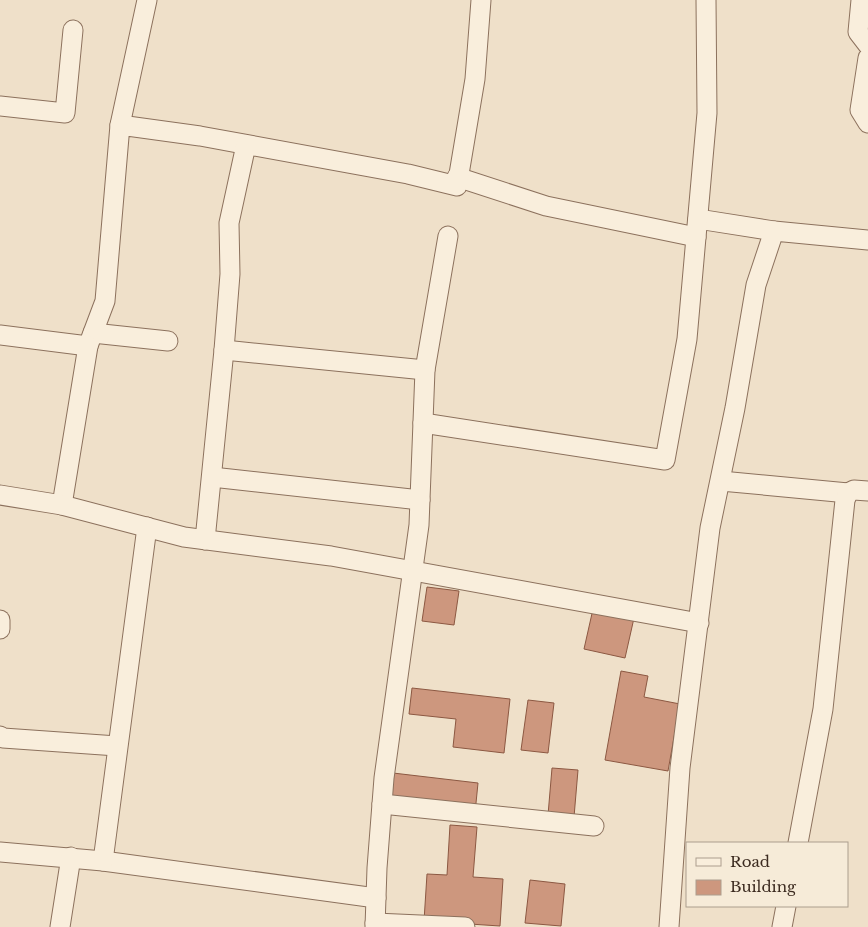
<svg xmlns="http://www.w3.org/2000/svg" width="868" height="927" font-family="'Libre Baskerville',serif">
<rect width="100%" height="100%" fill="#efe0c9"/>
<g fill="#cd977e" stroke="#8c5842">
<polygon points="427,587 459,591 454,625 422,621"/>
<polygon points="593,609 634,618 625,658 584,649"/>
<polygon points="621,671 648,676 644,697 680,704 668,771 605,760"/>
<polygon points="412,688 510,699 504,753 453,747 456,719 409,714"/>
<polygon points="528,700 554,703 548,753 521,750"/>
<polygon points="552,768 578,770 574,817 548,815"/>
<polygon points="393,773 478,783 475,813 389,803"/>
<polygon points="450,825 477,827 473,877 503,879 500,926 424,921 427,874 447,875"/>
<polygon points="530,880 565,884 561,926 525,923"/>
</g>
<g fill="none" stroke-linecap="round" stroke-linejoin="round">
<g stroke="#8c715d" stroke-width="21">
<g id="street">
<polyline points="861,0 858,32 868,45"/>
<polyline points="868,58 860,110 868,123"/>
<polyline points="0,106 65,113 73,30"/>
<polyline points="120,125 147,0"/>
<polyline points="457,177 546,206 696,237"/>
<polyline points="698,219 774,231"/>
<polyline points="93,333 168,341"/>
<polyline points="0,335 88,346 105,301 120,125 200,136 408,174 457,186 475,79 481,0"/>
<polyline points="224,350 425,370"/>
<polyline points="423,423 665,460 687,339 707,113 706,0"/>
<polyline points="212,477 420,500"/>
<polyline points="721,481 848,493"/>
<polyline points="0,495 62,505 88,346"/>
<polyline points="62,505 184,537 331,556 699,623"/>
<polyline points="205,540 224,350 230,274 229,223 246,145"/>
<polyline points="0,620 0,629"/>
<polyline points="0,736 3,738 117,746"/>
<polyline points="382,804 594,826"/>
<polyline points="798,843 823,709 845,500 848,493 854,490 868,491"/>
<polyline points="0,852 103,861 376,898"/>
<polyline points="103,861 147,527"/>
<polyline points="375,923 465,927"/>
<polyline points="60,927 71,857"/>
<polyline points="375,927 377,868 384,778 419,525 425,370 448,236"/>
<polyline points="669,927 680,768 710,528 735,408 756,285 774,231 868,240"/>
<polyline points="782,927 786,906"/>
</g>
</g>
<use href="#street" stroke="#f9eedc" stroke-width="19"/>
</g>
<rect x="686" y="842" width="162" height="65" fill="#f6ebd8" stroke="#ac9e8e"/>
<rect x="696" y="858" width="25" height="8" fill="#f9eedc" stroke="#ac9e8e"/>
<text x="730" y="867" font-size="15" fill="#3c2b20">Road</text>
<rect x="696" y="880" width="25" height="15" fill="#cd977e" stroke="#ac9e8e"/>
<text x="730" y="892" font-size="15" fill="#3c2b20">Building</text>
</svg>
